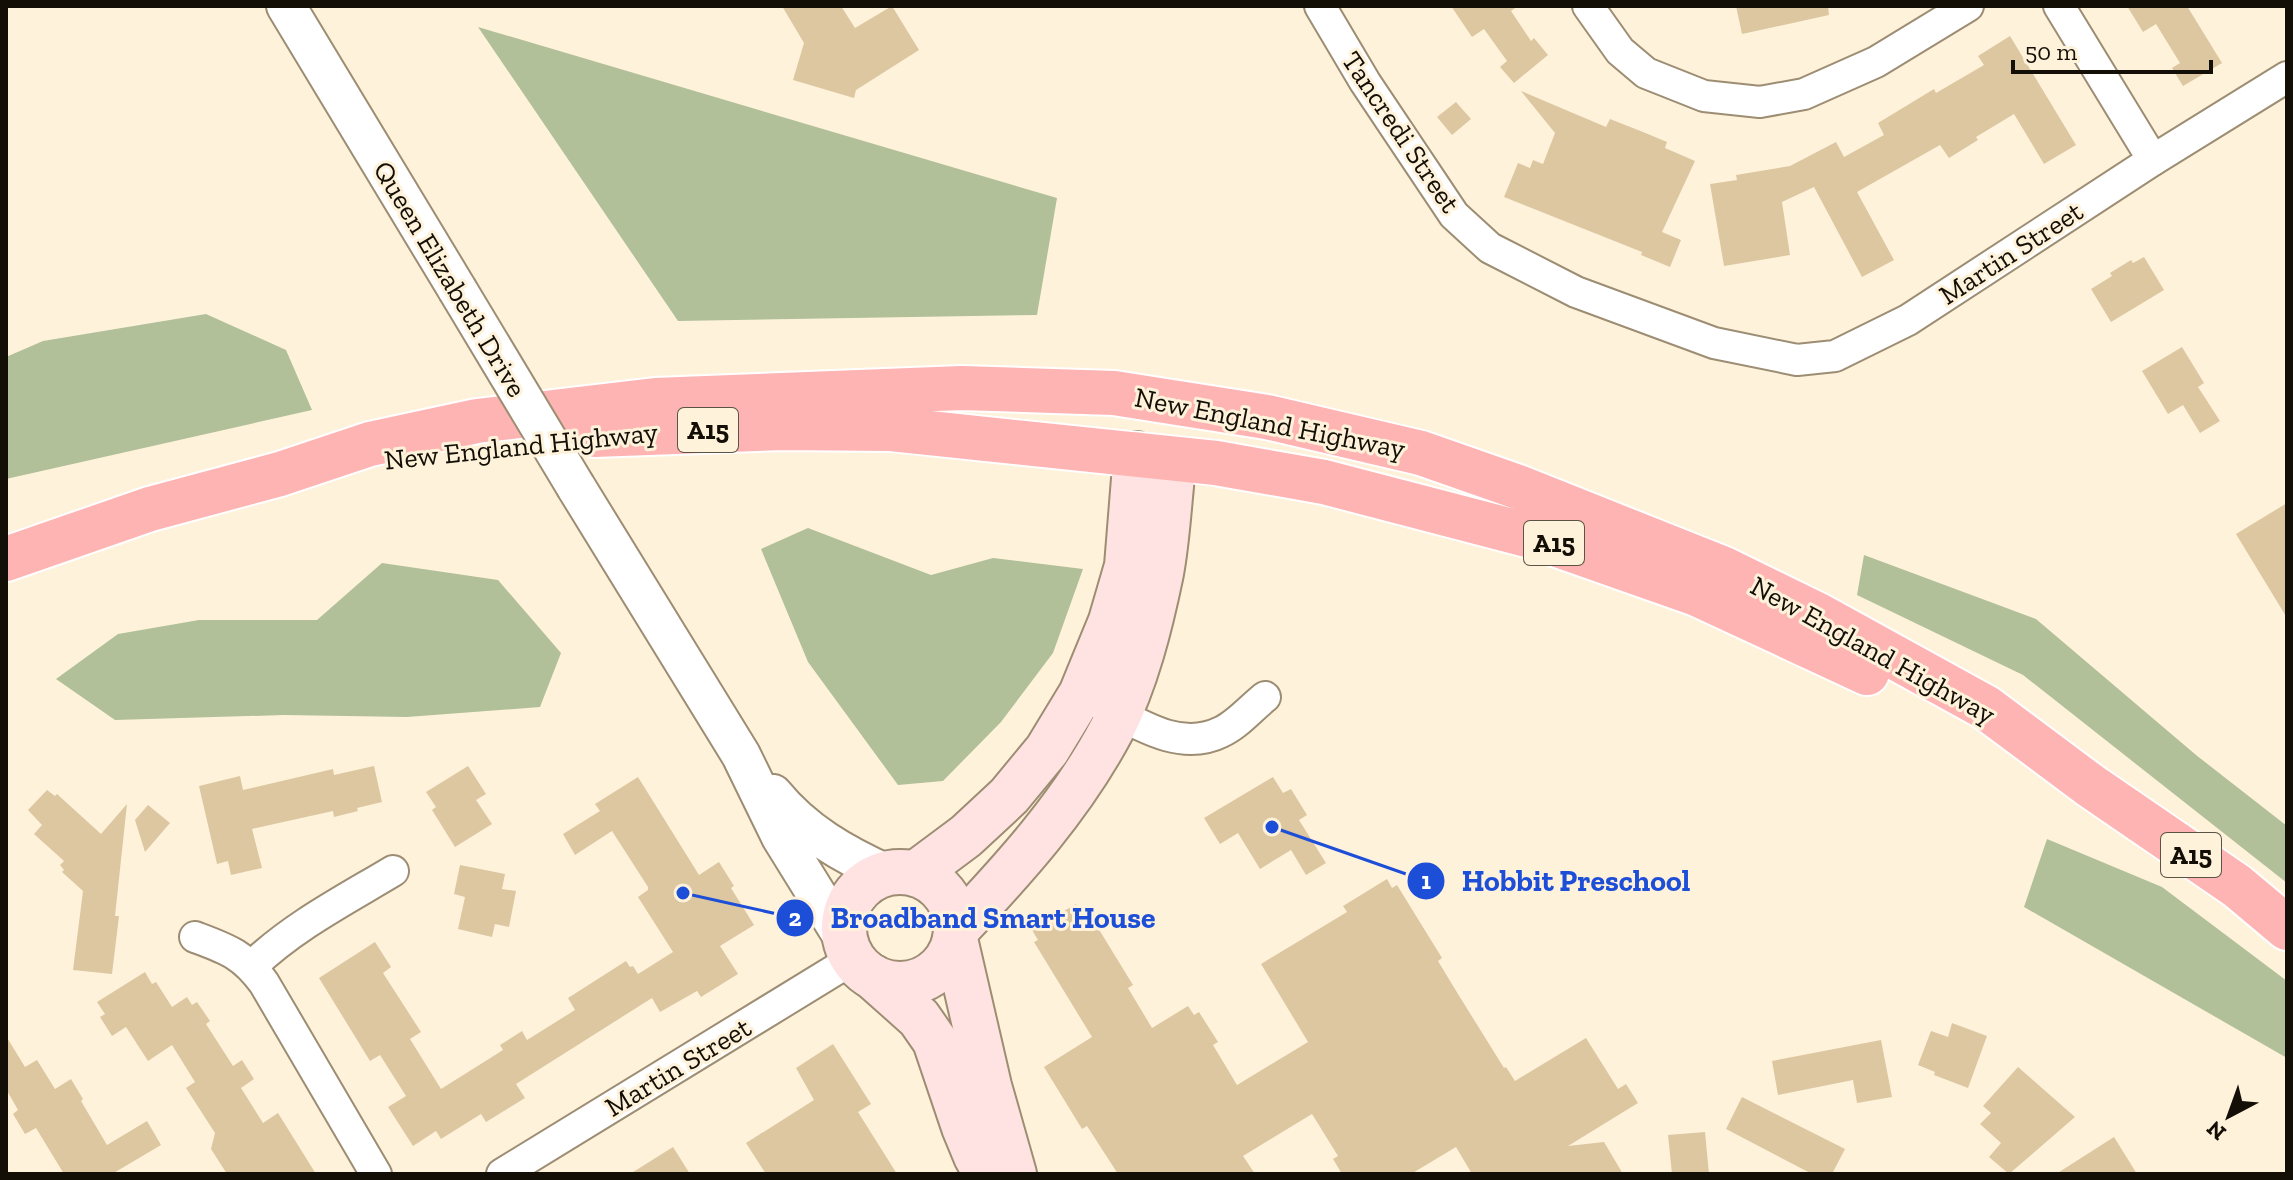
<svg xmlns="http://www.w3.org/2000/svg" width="2293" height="1180" font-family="'Zilla Slab',serif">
<rect width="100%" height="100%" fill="#fff2db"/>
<g fill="#b1c099">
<polygon points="478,27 1057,198 1037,315 678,321"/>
<polygon points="206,314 286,350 312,410 6,479 6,357 43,341"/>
<polygon points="808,528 931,575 993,558 1083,569 1053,653 1001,722 943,781 898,785 808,662 761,549"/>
<polygon points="1864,555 2036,619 2196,755 2287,826 2287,883 2023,675 1857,595"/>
<polygon points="382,563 498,580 561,653 540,707 407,717 284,715 115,720 56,679 118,634 199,620 317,620"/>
<polygon points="2047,839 2162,887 2287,981 2287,1058 2024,907"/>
</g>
<g fill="#dcc7a1">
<polygon points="782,6 841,6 855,28 892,6 919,50 856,90 854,98 793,80 804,43"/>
<polygon points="1451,6 1518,6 1511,11 1531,41 1534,38 1548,55 1514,83 1500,67 1507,61 1484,29 1472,37"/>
<polygon points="1736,6 1828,6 1829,15 1742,34"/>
<polygon points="2127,6 2187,6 2222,63 2183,86 2172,68 2180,63 2156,24 2143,32"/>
<polygon points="2010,36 2076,145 2044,164 2014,114 1976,137 1978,140 1949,158 1940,145 1857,192 1894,260 1862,277 1814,187 1782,202 1790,255 1724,266 1710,184 1737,180 1736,175 1790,166 1836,142 1844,157 1884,135 1878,123 1934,89 1936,93 1984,65 1978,56"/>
<polygon points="1521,91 1606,127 1610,119 1643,132 1667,142 1665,148 1695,161 1662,232 1681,240 1670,267 1641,255 1642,252 1504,197 1518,163 1530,168 1533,160 1543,164 1555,133"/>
<polygon points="1456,102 1471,119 1452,135 1437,117"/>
<polygon points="2144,257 2164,290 2111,322 2091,289 2112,276 2110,273 2131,260 2133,263"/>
<polygon points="2182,347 2204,383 2198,387 2220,421 2200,433 2183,405 2168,414 2142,371"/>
<polygon points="2287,503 2287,618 2236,534"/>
<polygon points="374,766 382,802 357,808 358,811 334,817 333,811 252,829 262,868 231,875 228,861 217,864 199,786 240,776 243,790 333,769 334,775"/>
<polygon points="468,766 486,794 476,800 492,824 455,847 432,810 436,807 426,792"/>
<polygon points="638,777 699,875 719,862 734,886 731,888 754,925 720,946 738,974 701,997 697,991 660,1012 652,998 516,1084 525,1098 486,1122 481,1114 441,1139 436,1131 413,1146 388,1107 406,1096 380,1055 370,1061 319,978 375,942 391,967 383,973 421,1032 410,1039 441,1089 503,1050 500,1045 522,1031 527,1040 575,1010 568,998 626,961 630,967 633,966 638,974 673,952 638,897 648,890 648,887 612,831 575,855 563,834 600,811 595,804"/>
<polygon points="1273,777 1283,793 1291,789 1307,815 1299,820 1326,863 1306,875 1291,850 1260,869 1238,833 1220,844 1204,818"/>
<polygon points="47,790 55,796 57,794 101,834 127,804 115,916 119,916 112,974 73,970 83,891 62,872 64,870 60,865 64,861 34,834 42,825 28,810"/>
<polygon points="148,805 170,823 145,852 135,820"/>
<polygon points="460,865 505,874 502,889 516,891 509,927 495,924 492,937 458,929 465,897 454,894"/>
<polygon points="1387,879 1392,888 1397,885 1442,958 1438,961 1458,994 1504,1068 1506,1067 1515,1081 1586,1038 1618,1089 1626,1084 1638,1103 1568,1146 1604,1142 1623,1174 1472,1174 1456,1147 1411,1174 1342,1174 1333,1159 1338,1156 1312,1114 1243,1156 1255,1174 1118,1174 1087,1126 1082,1129 1044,1067 1092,1037 1034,942 1038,940 1032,930 1076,904 1082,914 1087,910 1133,985 1128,988 1152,1028 1188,1006 1194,1015 1199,1012 1218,1042 1213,1045 1237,1085 1308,1042 1261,964 1347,912 1343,906"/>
<polygon points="145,972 152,984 156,982 172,1007 187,997 192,1005 197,1002 210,1021 206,1024 233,1066 242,1060 254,1079 241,1088 263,1123 278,1113 316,1174 227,1174 211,1149 215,1133 186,1088 195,1082 172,1045 148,1061 126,1027 112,1036 100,1017 105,1014 97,1002"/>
<polygon points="1952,1023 1987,1036 1968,1088 1934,1075 1935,1072 1918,1065 1931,1031 1948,1037"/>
<polygon points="6,1036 25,1067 37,1060 55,1089 71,1079 83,1099 81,1101 107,1145 147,1121 161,1145 112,1174 64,1174 36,1128 25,1134 13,1114 18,1110 6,1089"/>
<polygon points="1881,1040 1892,1097 1857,1103 1853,1080 1778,1095 1772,1061"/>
<polygon points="833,1044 871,1104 858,1112 897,1174 766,1174 746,1143 814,1100 796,1068"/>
<polygon points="2018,1067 2075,1117 2009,1174 1989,1157 2001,1143 1980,1124 1991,1113 1983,1106"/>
<polygon points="1742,1097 1845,1149 1832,1174 1812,1174 1726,1129"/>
<polygon points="1705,1132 1709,1174 1672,1174 1668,1135"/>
<polygon points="2114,1137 2137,1174 2056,1174"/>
<polygon points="673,1147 690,1174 630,1174"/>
</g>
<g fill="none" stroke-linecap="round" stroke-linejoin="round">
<g stroke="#9c8d73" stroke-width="34">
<g id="minor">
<polyline points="1320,6 1365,82 1454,215 1490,248 1576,292 1714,343 1797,360 1835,356 1908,320 2153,160 2287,77"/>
<polyline points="1588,6 1620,51 1646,73 1704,96 1760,102 1804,94 1876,62 1968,6"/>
<polyline points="2059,6 2153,160"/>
<path d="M1104,706C1140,725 1181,752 1221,732C1237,725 1251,708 1265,697"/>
<path d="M195,937C227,949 243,954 264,983L376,1174"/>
<path d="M252,966C294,926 343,901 393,871"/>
<polyline points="502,1174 853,959"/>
</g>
</g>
<g stroke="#9c8d73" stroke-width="42">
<g id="tertiary">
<polyline points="286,6 457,289"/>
<polyline points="576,487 741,755 781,837 846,942"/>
<path d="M773,794C804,832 843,854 887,874"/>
</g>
</g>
<g stroke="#9c8d73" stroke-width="48">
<g id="secondary">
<circle cx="900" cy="928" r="56"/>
<polyline points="915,874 966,836 1009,796 1047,750 1081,694 1111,621 1127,566 1136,454"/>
<path d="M956,930C1014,869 1072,805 1112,729C1136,682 1150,626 1161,573C1168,536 1169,497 1174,459"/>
<polyline points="955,939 989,1086 1014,1174"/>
<polyline points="873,977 919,1018 935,1041 964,1127 976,1156 986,1174"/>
</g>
</g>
<g stroke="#fff" stroke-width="48">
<g id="trunk">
<polyline points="594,435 784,428 891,429 1216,463 1324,482 1535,537 1697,594 1867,673"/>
<polyline points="6,559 150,509 280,474 370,444 477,421 655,400 962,388 1114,393 1267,417 1421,453 1518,487 1724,569 1818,615 1985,707 2091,786 2237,886 2287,928"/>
</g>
</g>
<use href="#minor" stroke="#fff" stroke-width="30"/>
<use href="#tertiary" stroke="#fff" stroke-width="38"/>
<use href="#secondary" stroke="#ffe3e2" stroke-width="44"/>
<use href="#trunk" stroke="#feb4b2" stroke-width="44"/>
<g stroke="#9c8d73" stroke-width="42" stroke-linecap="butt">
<polyline id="tertiary-bridge" points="457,289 576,487"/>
</g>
<use href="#tertiary-bridge" stroke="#fff" stroke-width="38"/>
</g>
<g text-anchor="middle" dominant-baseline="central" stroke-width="6" stroke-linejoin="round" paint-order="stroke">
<g fill="#fff2db" stroke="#5a5346" stroke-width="2">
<rect x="678" y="408" width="60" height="44" rx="6"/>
<rect x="1524" y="521" width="60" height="44" rx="6"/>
<rect x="2161" y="833" width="60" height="44" rx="6"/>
</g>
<g font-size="26" font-weight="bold" fill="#140f06">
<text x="708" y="430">A15</text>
<text x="1554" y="543">A15</text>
<text x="2191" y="855">A15</text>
</g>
<g font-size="28" fill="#140f06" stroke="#fff2db">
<text transform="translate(1401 132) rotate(56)">Tancredi Street</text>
<text transform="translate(2011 253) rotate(-33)">Martin Street</text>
<text transform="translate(450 279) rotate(59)">Queen Elizabeth Drive</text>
<text transform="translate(1270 423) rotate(11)">New England Highway</text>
<text transform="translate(521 446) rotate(-6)">New England Highway</text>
<text transform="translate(1873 650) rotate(29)">New England Highway</text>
<text transform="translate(678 1067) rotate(-31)">Martin Street</text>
</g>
</g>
<path fill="none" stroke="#1d4ed8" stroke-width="3" d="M1272 827L1426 881M683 893L795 918"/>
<g fill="#1d4ed8" stroke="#fff2db" stroke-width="3">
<circle cx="1272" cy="827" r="8"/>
<circle cx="683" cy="893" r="8"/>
<circle cx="1426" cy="881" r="20"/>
<circle cx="795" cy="918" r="20"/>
</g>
<g font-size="24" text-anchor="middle" font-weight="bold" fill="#fff">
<text x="1426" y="889">1</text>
<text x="795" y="926">2</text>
</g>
<g font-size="30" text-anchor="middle" font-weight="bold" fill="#1d4ed8" stroke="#fff2db" stroke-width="6" stroke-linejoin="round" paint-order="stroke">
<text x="1576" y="891">Hobbit Preschool</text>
<text x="993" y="928">Broadband Smart House</text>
</g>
<rect width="2293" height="1180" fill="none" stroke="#140f06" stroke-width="16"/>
<g transform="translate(2229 1116) rotate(221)" stroke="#fff2db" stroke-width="6" paint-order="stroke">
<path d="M0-6L14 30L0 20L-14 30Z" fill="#140f06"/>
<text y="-12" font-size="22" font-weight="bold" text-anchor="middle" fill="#140f06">N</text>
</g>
<path d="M2013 60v12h198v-12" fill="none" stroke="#140f06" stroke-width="4"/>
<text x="2025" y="60" font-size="24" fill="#140f06" stroke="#fff2db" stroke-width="6" paint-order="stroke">50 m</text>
</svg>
